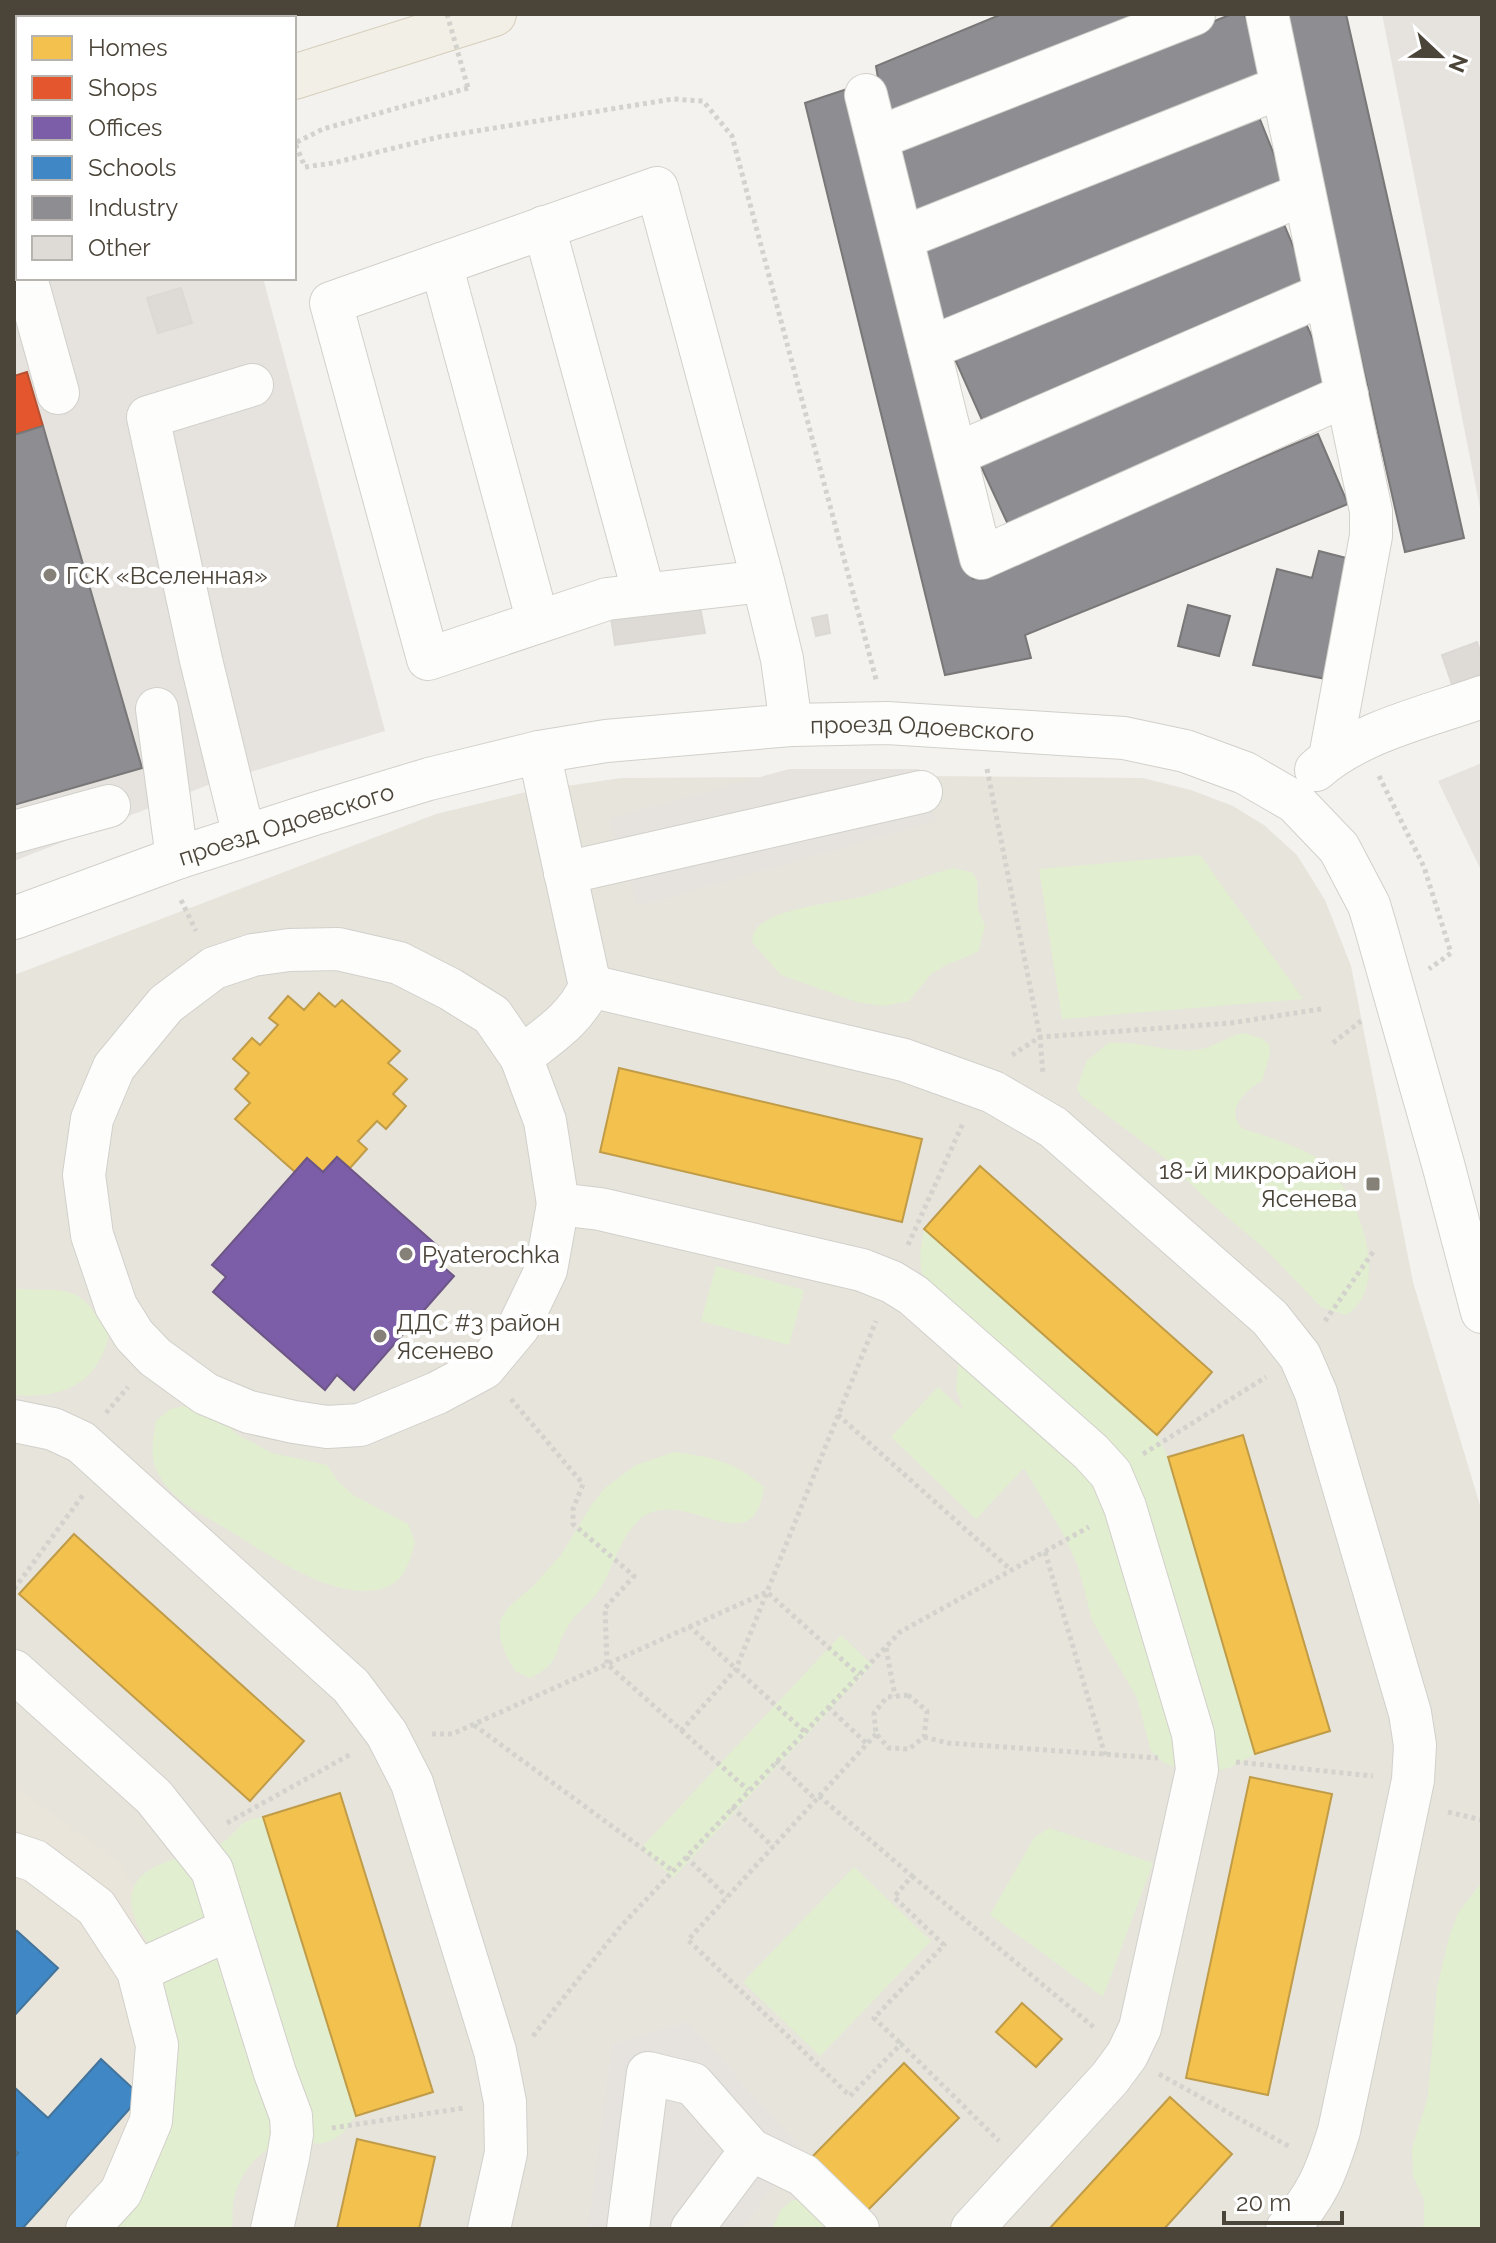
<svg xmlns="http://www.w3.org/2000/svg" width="1496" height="2243" font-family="Raleway,sans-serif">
<rect width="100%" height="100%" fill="#f4f2ee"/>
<polygon fill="#e7e4dc" points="927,776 1143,778 1191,790 1233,806 1264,825 1297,855 1325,900 1351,966 1413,1282 1482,1512 1482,2229 14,2229 14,975 436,814 526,792 621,778"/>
<g fill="#e6e2de">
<polygon points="1382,14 1482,14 1482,518"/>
<polygon points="1482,763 1482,869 1481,870 1438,781"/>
</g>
<polygon fill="#eae5da" points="14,1786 119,1862 218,2026 162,2229 14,2229"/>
<g fill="#e1eecf">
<polygon points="1200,855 1303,999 1062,1019 1039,869"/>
<path d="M953,868L971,872L977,879L978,909L985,926L978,952L946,965L931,974L909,1001L884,1006L857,1002L781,975L752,942C753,935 754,930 760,925C783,906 840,903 869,895C898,887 924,876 953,868Z"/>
<path d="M1244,1033L1263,1039L1269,1045L1270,1054L1262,1081C1244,1091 1224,1111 1243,1129C1261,1134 1304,1148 1318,1159C1356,1185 1395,1285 1346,1315L1321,1307L1265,1249L1204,1197L1166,1159L1082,1097L1077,1089L1086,1062L1108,1043C1138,1040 1167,1053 1196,1050C1213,1048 1227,1036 1244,1033Z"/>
<path d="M924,1229L1157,1435L1168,1457L1255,1754L1229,1768L1213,1771L1180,1769L1164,1763L1151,1751L1137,1698L1092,1620L1078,1566L1061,1530L1025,1470L1023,1469L976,1519L891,1437L938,1387L963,1410L956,1388L961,1331C948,1314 927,1294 922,1273C918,1259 922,1243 924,1229Z"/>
<polygon points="716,1266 804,1290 789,1345 701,1321"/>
<path d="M14,1289C71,1292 77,1281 109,1335C97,1385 62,1399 14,1395Z"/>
<path d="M191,1405L225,1423L238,1435L272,1453L327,1465L338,1481L353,1495L408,1524L415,1542C410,1560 406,1579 387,1587C338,1605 270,1555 230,1531C204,1515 175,1503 159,1475C149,1458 153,1439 156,1421L170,1409Z"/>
<path d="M674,1452C712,1457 734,1461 764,1487C753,1569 683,1481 639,1520C620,1537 613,1568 600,1589C591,1603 576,1612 568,1626C552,1652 563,1662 530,1678L515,1671L506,1655L500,1638V1620L508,1608L534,1585L561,1555L592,1504L606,1487L636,1465Z"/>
<polygon points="841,1635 872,1665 673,1878 641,1848"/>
<path d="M263,1817L356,2116C349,2125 341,2137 330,2141C318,2146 305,2142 293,2142C260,2144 238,2173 233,2204C232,2212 233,2221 232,2229H102L119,2205L157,1954C137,1931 114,1890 151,1869C170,1858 196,1853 216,1846C229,1841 235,1829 245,1822C250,1819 258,1818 263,1817Z"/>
<polygon points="1049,1828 1153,1863 1103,1997 990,1915 1034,1838"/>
<polygon points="854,1867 931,1941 820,2056 743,1982"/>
<polygon points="1482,1882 1482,2229 1421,2229 1424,2224 1424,2200 1413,2176 1412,2149 1428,2096 1437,1988 1449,1937 1458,1913"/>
<polygon points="793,2200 807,2200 847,2229 772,2229 781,2209"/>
</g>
<g fill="#e6e3df">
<polygon points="18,222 18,278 263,278 385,731 208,785 14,861 14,224"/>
<polygon points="789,769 919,769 936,821 638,906 608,819"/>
<polygon points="688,2022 801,2149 741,2229 588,2229 612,2044"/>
</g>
<g fill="#f2c14e" stroke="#c09c48" stroke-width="2">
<polygon points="319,993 335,1007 342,1000 400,1051 388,1063 407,1079 393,1094 406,1106 386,1129 377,1121 358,1141 367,1149 350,1168 337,1157 323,1172 307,1158 295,1172 235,1119 250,1103 235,1089 249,1073 233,1059 252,1038 260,1045 278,1025 269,1018 288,996 304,1010"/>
<polygon points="619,1068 922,1139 902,1222 600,1152"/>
<polygon points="980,1166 1212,1372 1157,1435 924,1229"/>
<polygon points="1243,1435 1330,1731 1255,1754 1168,1457"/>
<polygon points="74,1534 304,1741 250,1801 19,1594"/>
<polygon points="1250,1777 1332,1794 1268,2095 1186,2078"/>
<polygon points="340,1793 433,2092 356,2116 263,1817"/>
<polygon points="1022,2003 1062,2039 1036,2067 996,2032"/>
<polygon points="904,2063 959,2118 864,2214 809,2160"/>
<polygon points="1170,2097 1232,2154 1164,2229 1049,2229"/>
<polygon points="357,2139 435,2157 419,2229 337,2229"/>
</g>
<polygon fill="#e4572e" stroke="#b65131" stroke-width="2" points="27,372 43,426 14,435 14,376"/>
<polygon fill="#7b5ea7" stroke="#6d5686" stroke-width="2" points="337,1157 449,1256 441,1265 454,1276 354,1390 337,1375 325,1390 213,1292 226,1277 212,1265 307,1158 323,1172"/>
<g fill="#3f88c5" stroke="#43749b" stroke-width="2">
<polygon points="17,1931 58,1968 14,2016 14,1935"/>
<polygon points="101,2059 141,2096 22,2229 14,2229 14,2157 18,2153 14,2150 14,2087 48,2118"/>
</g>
<g fill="#8d8d92" stroke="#797777" stroke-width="2">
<polygon points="1002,14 1149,14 894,116 878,78 876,66"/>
<polygon points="1232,14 1244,14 1270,79 919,218 892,149"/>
<polygon points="1283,14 1346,14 1464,538 1405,552"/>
<polygon points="847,89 973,579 1318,434 1348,504 1025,635 1031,658 945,675 805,103"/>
<polygon points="1257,112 1285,182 937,324 909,253"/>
<polygon points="1280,215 1307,279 982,420 954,357"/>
<polygon points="1303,317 1333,384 1011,531 980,464"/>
<polygon points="43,426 142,768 14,805 14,435"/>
<polygon points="1319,551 1354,560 1326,679 1253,665 1277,569 1312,578"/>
<polygon points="1188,605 1230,616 1219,656 1178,646"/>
</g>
<g fill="#dedbd6" stroke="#dcd9d4" stroke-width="2">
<polygon points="181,288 192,323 158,333 147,298"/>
<polygon points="699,602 705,633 615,645 611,617"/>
<polygon points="827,615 830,633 816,636 812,618"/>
<polygon points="1477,642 1482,657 1482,674 1452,684 1442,655"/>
</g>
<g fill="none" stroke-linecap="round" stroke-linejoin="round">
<g stroke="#d2d0cb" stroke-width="44">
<g id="minor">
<polyline points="1267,14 1371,511 1371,536 1330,757"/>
<polyline points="866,95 981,558 1347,395"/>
<polyline points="877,138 1194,14"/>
<polyline points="544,227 644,594"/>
<polyline points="902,238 1282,87"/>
<polyline points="441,264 538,622"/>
<polyline points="26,278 58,393"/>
<polyline points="929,348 1304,194"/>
<polyline points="956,454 1325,294"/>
<polyline points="763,581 607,599 428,659 331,303 657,188 763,581 782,659 791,725"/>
<polyline points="157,709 177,858"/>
<path d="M539,752L590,986C577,1018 548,1036 521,1057L545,1121L558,1204L600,1209L862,1270L892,1282L913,1295L1091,1452L1111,1474L1125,1507L1193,1734L1197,1770L1140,2028L1127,2055L1110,2078L972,2229"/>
<path d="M1316,770C1358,732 1429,716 1482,697"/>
<polyline points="14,832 109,806"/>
<polyline points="244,836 201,660 148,417 252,385"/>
<polyline points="565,873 921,792"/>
<path id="s1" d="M14,918L177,858L314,814L429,779L539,752L606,741L791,725L887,723L1124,738L1185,751L1245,773L1295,802L1339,848L1369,905L1375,925L1443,1164L1482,1312"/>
<path d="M590,986L904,1060L993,1092L1053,1127L1270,1318L1300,1356L1316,1393L1410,1713L1415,1745L1413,1780L1339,2131C1326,2173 1317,2196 1287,2229"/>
<polyline points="521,1057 492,1015 450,989 399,963 338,949 289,950 253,955 214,968 166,1004 114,1067 92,1119 84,1175 92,1235 116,1306 134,1335 155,1357 206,1394 249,1412 294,1422 327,1427 360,1425 437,1393 484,1368 519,1326 546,1270 558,1204"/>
<polyline points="14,1421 53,1429 81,1442 351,1686 387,1734 412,1783 495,2051 505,2102 506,2153 489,2229"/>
<polyline points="14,1671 154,1797 212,1870 275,2073 291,2116 292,2134 288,2158 272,2229"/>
<polyline points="14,1854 35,1861 96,1907 138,1971 157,2045 151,2121 121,2192 87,2229"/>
<polyline points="138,1971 230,1929"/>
<polyline points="628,2229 648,2073 693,2084 751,2150 803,2175 858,2229"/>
<polyline points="692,2229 751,2150"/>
</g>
</g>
<g stroke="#d6cebb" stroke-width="46">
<g id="major">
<polyline points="294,77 494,14"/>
<polyline points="14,160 18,159"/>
</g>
</g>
<g stroke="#ccbfa9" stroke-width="46">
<polyline id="highway" points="31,18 42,14"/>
</g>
<g stroke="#d3d2cc" stroke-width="5" stroke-dasharray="4 4" stroke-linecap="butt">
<polyline points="468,88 323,129 295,143 305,167 333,163 439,137 673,99 703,101 732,136 877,683"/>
<polyline points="987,769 1040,1037 1043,1074"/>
<polyline points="1379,776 1424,867 1451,953 1429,969"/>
<polyline points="181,900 196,931"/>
<polyline points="1333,1043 1361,1021"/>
<polyline points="1012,1055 1040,1037 1231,1023 1321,1009"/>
<polyline points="908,1245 963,1123"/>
<polyline points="1325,1321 1373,1252"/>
<polyline points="511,1399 583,1484 573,1509 573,1524 634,1576 605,1608 607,1664 748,1790"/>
<polyline points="106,1413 128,1387"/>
<polyline points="838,1415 1011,1570"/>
<polyline points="1143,1454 1266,1377"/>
<polyline points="1045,1552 1105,1755"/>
<polyline points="14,1589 83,1495"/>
<polyline points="689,1626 805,1732"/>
<polyline points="886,1648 895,1696"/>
<polygon points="908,1695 927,1711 924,1737 909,1749 889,1748 876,1734 874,1713 887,1697"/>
<polyline points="828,1707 867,1744"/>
<polyline points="474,1725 673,1871"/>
<polyline points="681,1731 736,1669 767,1592 859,1675"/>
<polyline points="432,1734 452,1734 767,1592 876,1321"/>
<polyline points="876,1734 688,1940 850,2096 901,2044 999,2141"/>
<polyline points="924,1737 948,1743 1158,1758"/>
<polyline points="776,1761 815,1799"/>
<polyline points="1236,1762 1373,1776"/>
<polyline points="819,1796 912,1876 894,1897 944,1945 874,2018 901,2044"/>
<polyline points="732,1807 773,1847"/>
<polyline points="1448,1812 1482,1820"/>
<polyline points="227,1823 351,1754"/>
<polyline points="686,1857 727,1897"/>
<polyline points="912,1876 1096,2029"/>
<polyline points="533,2036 621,1926 900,1632 1089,1527"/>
<polyline points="1159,2074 1290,2147"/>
<polyline points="332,2128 464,2108"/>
</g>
<use href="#minor" stroke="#fdfdfc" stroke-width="42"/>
<use href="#major" stroke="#f2efe6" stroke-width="44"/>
<use href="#highway" stroke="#ede8db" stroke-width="44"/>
<polyline stroke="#d3d2cc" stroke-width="5" stroke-dasharray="4 4" stroke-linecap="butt" points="447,14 468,88"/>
</g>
<g fill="#868178" stroke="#fff" stroke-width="3">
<circle cx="50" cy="575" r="8"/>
<rect x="1365" y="1176" width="16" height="16" rx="4"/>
<circle cx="406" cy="1254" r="8"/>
<circle cx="380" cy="1336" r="8"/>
</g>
<g text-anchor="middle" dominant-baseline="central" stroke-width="8" stroke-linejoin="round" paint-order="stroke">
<g font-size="24" fill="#4b4439" stroke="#fff" text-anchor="start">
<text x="66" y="575">ГСК «Вселенная»</text>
<text x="1357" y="1170" text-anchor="end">18-й микрорайон<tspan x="1357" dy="28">Ясенева</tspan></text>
<text x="422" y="1254">Pyaterochka</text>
<text x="396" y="1322">ДДС #3 район<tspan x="396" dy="28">Ясенево</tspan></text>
</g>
<g font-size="24" fill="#4b4439" stroke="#fff">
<text stroke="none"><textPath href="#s1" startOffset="936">проезд Одоевского</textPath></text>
<text stroke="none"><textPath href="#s1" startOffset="288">проезд Одоевского</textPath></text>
</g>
</g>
<rect width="1496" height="2243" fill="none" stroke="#4b4439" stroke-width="32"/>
<rect x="16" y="16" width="280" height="264" fill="#ffffff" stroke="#b7b4b0" stroke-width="2"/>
<rect x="32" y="36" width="40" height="24" fill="#f2c14e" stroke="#b7b4b0" stroke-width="2"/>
<text x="88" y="56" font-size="24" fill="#4b4439">Homes</text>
<rect x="32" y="76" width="40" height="24" fill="#e4572e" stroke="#b7b4b0" stroke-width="2"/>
<text x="88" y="96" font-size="24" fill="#4b4439">Shops</text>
<rect x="32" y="116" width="40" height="24" fill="#7b5ea7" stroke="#b7b4b0" stroke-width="2"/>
<text x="88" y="136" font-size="24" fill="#4b4439">Offices</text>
<rect x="32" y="156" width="40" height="24" fill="#3f88c5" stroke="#b7b4b0" stroke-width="2"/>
<text x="88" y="176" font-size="24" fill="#4b4439">Schools</text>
<rect x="32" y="196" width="40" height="24" fill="#8d8d92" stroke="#b7b4b0" stroke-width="2"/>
<text x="88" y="216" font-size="24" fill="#4b4439">Industry</text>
<rect x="32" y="236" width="40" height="24" fill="#dedbd6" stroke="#b7b4b0" stroke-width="2"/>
<text x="88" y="256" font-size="24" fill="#4b4439">Other</text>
<g transform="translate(1440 56) rotate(112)" stroke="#ffffff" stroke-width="6" paint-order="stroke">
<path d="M0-6L14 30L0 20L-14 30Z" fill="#4b4439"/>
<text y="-12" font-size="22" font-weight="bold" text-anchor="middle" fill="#4b4439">N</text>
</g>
<path d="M1224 2211v12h118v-12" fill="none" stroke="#4b4439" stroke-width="4"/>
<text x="1236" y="2211" font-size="24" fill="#4b4439" stroke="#ffffff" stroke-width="6" paint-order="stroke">20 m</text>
</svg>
